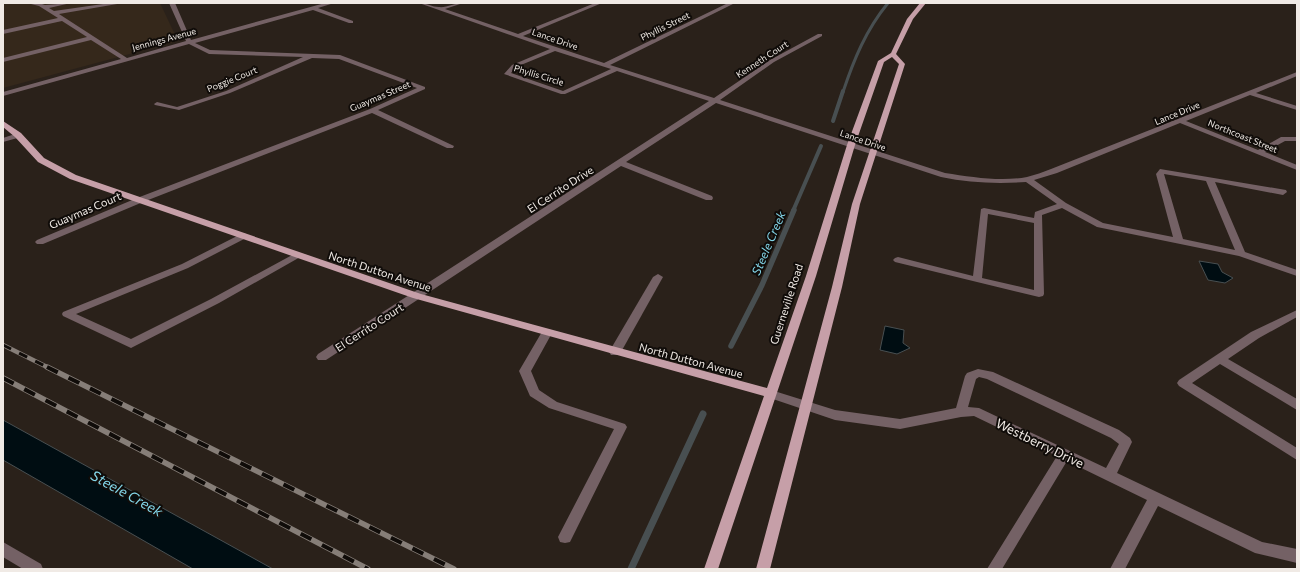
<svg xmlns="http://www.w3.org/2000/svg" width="1300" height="572" font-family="Commissioner,sans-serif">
<rect width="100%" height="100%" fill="#2a211a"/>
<polygon fill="#35281b" points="3,3 160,3 178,41 3,88"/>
<g fill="#000d12" stroke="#484f51">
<polygon points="1199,261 1218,264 1222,272 1233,278 1225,283 1208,280"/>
<polygon points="885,326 904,330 903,343 910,348 897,354 880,350"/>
<polygon points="3,420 273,569 193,569 3,460"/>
</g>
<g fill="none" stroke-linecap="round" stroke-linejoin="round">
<path stroke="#484f51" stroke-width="3" d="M843,92C854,59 866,30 888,3"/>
<g stroke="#484f51" stroke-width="4">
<polyline points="833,121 843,91"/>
<polyline points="793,211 821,146"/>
</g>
<polyline stroke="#484f51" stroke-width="5.5" points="731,346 762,285 794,210"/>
<polyline stroke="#484f51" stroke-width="7" points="631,569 703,414"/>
<g fill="#746165" fill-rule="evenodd">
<polygon points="27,3 39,3 45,5 71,3 49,8 54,11 110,3 123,3 59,14 127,58 186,41 169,3 175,3 191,40 325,3 334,3 318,8 353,21 353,23 349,23 313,10 195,43 210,50 340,55 425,87 425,89 378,110 454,146 453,148 447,148 372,113 143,202 43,244 37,244 35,242 37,240 137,198 370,109 417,88 339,59 312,58 230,93 179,110 155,105 154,104 157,102 177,107 226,91 303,57 209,54 189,44 3,96 3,92 121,59 91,40 3,62 3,58 87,37 62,21 3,34 3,30 58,18 39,6"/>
<path d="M419,3C427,3 432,7 439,7C446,8 455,3 463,3L445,9L518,34L595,3H602L523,36L604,63L728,3H735L610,65L714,98L770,60L818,34H822V36L774,62L720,100L945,173C972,177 1000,182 1027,177C1035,175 1043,172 1051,169L1297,72V76L1256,93L1297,106V110L1250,95L1186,121L1258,150L1281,137H1297V141H1285L1265,152L1297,165V170L1180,123L1057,173L1034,180L1066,203L1103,223L1173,237L1156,174L1160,169L1286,190L1287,192L1283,195L1215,182L1245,252L1297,270V276L1239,256L1097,227L1062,208L1042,215L1044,294L1043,296L1039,297L895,262L893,260L895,258L898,257L973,276L981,209L984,208L1034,218L1035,212L1057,204L1026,182C998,184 969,183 941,177L716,103L626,162L712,196L713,198L712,200H706L621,166L326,360H318L316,357L318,354L709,101L617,71L565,94H561L504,74L512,65L550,49ZM555,51L611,69L563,91L511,73L516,67ZM1164,174L1206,181L1235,250L1183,239ZM988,214L1034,223V290L982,278Z"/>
<polygon points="18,133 22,135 21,137 3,142 3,138"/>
<polygon points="243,233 246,234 248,236 246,238 188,268 76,314 131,339 211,299 294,254 300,254 302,256 219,303 131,348 63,316 62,314 63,312 182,264"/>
<polygon points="658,274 663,277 621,352 619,355 611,355 609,352 653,277"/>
<polygon points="1297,310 1297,317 1259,338 1228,359 1297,399 1297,410 1220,364 1192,383 1297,448 1297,460 1179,386 1177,383 1179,380 1251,332"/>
<polygon points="547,329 551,330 552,333 531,371 539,390 557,402 625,424 627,427 570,542 565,543 560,542 558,537 614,429 549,408 530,396 519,371 543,330"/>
<path d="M978,369L993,372L1119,430L1130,438L1132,442L1117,473L1262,542L1297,549V563L1255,553L1158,506L1125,569H1110L1147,500L1067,461L1002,569H987L1057,456L974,416L961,417L900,429L835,420L767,397L765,394L767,391L771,390L835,410L900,419L956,408L965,376L967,373ZM979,377L987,379L1111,438L1119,444L1106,468L979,408L968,407L976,379Z"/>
<polygon points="3,542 41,564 43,569 23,569 3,557"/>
</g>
<polygon fill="#c69fa8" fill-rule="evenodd" points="920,3 926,3 913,19 896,54 905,64 860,204 842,287 770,569 756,569 832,287 852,204 899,64 892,57 884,62 855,145 816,276 718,569 704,569 764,396 413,298 70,179 38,162 15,137 3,127 3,121 21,133 44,158 76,175 421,294 767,388 806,276 847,145 878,61 891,53 907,19"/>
<g stroke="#867e78" stroke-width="4.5">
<polyline id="rail-far1" points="3,345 49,368"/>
</g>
<g stroke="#867e78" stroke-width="5.5">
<g id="rail">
<polyline points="47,367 454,569"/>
<polyline points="3,378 368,569"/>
</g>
</g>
<use href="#rail-far1" stroke="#100c09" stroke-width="3" stroke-dasharray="9" stroke-linecap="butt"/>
<use href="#rail" stroke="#100c09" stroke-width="4" stroke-dasharray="12" stroke-linecap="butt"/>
</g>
<g text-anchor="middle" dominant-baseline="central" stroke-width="4" stroke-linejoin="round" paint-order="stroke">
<g font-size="9" fill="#f0eae5" stroke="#100c09">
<text transform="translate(665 26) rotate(-26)">Phyllis Street</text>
<text transform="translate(164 39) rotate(-15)">Jennings Avenue</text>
<text transform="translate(555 39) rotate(19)">Lance Drive</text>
<text transform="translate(762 59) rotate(-33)">Kenneth Court</text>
<text transform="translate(539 75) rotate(17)">Phyllis Circle</text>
<text transform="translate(232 79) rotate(-22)">Poggie Court</text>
<text transform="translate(380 96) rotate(-23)">Guaymas Street</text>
<text transform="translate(1177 113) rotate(-22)">Lance Drive</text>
<text transform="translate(1243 136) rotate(22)">Northcoast Street</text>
<text transform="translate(863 140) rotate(19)">Lance Drive</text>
</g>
<g font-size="11" fill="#f0eae5" stroke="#100c09">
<text transform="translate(560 189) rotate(-33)">El Cerrito Drive</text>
<text transform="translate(85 210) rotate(-23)">Guaymas Court</text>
<text transform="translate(380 271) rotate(18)">North Dutton Avenue</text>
<text transform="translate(786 304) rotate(-72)">Guerneville Road</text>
<text transform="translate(369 327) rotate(-33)">El Cerrito Court</text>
<text transform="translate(691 360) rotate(15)">North Dutton Avenue</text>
</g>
<g font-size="12" font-style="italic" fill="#83d6e9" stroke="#100c09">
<text transform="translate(768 243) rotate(-67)">Steele Creek</text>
</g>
<g font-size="13" fill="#f0eae5" stroke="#100c09">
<text transform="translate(1040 443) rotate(26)">Westberry Drive</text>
</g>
<g font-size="14" font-style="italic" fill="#83d6e9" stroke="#100c09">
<text transform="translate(127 493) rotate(29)">Steele Creek</text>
</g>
</g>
<rect width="1300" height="572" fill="none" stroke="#f0eae5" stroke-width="8"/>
</svg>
